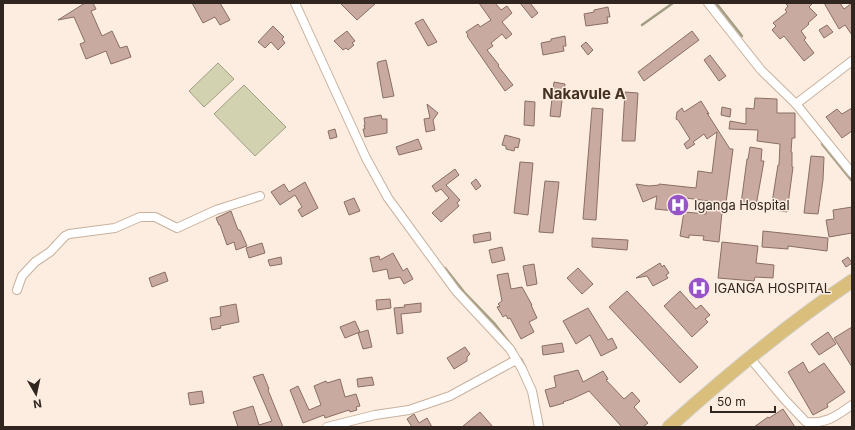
<svg xmlns="http://www.w3.org/2000/svg" width="855" height="430" font-family="Inter,sans-serif">
<rect width="100%" height="100%" fill="#fcede0"/>
<g fill="#d2d2b0" stroke="#a19e84">
<polygon points="218,63 234,79 204,107 189,91"/>
<polygon points="244,85 286,127 255,156 214,114"/>
</g>
<g fill="none" stroke-linecap="round" stroke-linejoin="round">
<g stroke="#a19e84" stroke-width="2.5">
<polyline points="716,3 742,36"/>
<polyline points="642,25 673,3"/>
<polyline points="822,144 852,181"/>
<polyline points="445,268 464,292 494,323 515,350"/>
<polyline points="521,359 525,367"/>
</g>
</g>
<g fill="#c9aaa0" stroke="#8a6e64" fill-rule="evenodd">
<polygon points="85,3 93,3 96,9 91,11 102,36 112,31 120,48 127,46 131,57 111,64 106,51 86,59 80,44 85,42 74,17 58,20"/>
<polygon points="192,3 220,3 230,20 220,25 215,17 203,23"/>
<polygon points="340,3 376,3 357,20"/>
<polygon points="479,3 495,3 501,10 507,6 512,13 502,22 512,34 506,39 502,34 491,43 493,46 487,50 499,65 498,66 513,85 505,91 467,36 468,35 466,32 478,24 480,27 491,20"/>
<polygon points="520,3 530,3 538,13 532,18"/>
<polygon points="785,3 813,3 809,7 817,15 808,23 809,24 801,31 806,38 804,40 814,53 804,61 784,36 780,39 772,30 776,26 773,23 787,12 785,10 788,6"/>
<polygon points="824,3 840,3 844,9 852,3 852,35 845,25 839,29"/>
<polygon points="608,7 610,17 607,17 608,23 586,26 584,14 594,12 594,10"/>
<polygon points="423,19 437,42 428,46 415,23"/>
<polygon points="827,25 833,32 824,38 819,30"/>
<polygon points="273,26 284,37 282,39 285,43 278,50 271,42 265,48 258,42"/>
<polygon points="347,31 355,41 352,43 354,45 348,50 346,48 343,50 334,41"/>
<polygon points="692,31 699,40 644,81 638,72"/>
<polygon points="565,36 566,46 563,46 564,51 543,55 541,43 551,41 551,39"/>
<polygon points="586,42 593,50 588,55 581,46"/>
<polygon points="710,55 726,76 719,81 704,60"/>
<polygon points="386,60 394,96 383,98 377,63 378,63 378,62"/>
<polygon points="554,82 565,84 564,92 563,92 560,117 550,116"/>
<polygon points="625,92 638,93 635,141 622,141"/>
<polygon points="755,98 777,99 777,113 795,113 795,138 792,138 791,152 792,152 792,167 793,167 787,212 771,209 778,165 779,165 780,144 757,141 758,130 729,129 730,121 746,124 746,108 754,109"/>
<polygon points="525,101 535,102 534,126 524,125"/>
<path d="M701,101L709,114L707,113L730,149H733L726,203H723L719,242L703,240L704,236L689,235V238L680,236L684,212L655,209L657,196L643,202L636,184L649,186L659,185V184L696,188L698,171L712,173L717,132L707,139L704,134L693,142L695,144L687,149L684,144L690,139L678,120L676,119L677,112L682,108L684,112ZM686,198L708,201L706,214L685,212Z"/>
<polygon points="427,104 438,113 433,120 435,130 426,132 424,119 430,118"/>
<polygon points="722,107 731,109 730,117 721,115"/>
<polygon points="592,108 603,109 596,220 583,219"/>
<polygon points="852,108 852,131 842,138 826,117 837,109 842,114"/>
<polygon points="381,115 382,119 387,119 387,133 365,137 363,129 365,129 364,125 365,125 364,118"/>
<polygon points="335,129 337,137 330,139 328,131"/>
<polygon points="505,135 520,139 518,148 515,147 514,151 506,149 506,146 502,145"/>
<polygon points="418,139 422,149 399,155 396,147"/>
<polygon points="750,147 762,149 761,161 764,161 756,206 741,204 747,159 748,159"/>
<polygon points="811,156 824,157 823,180 818,214 804,213"/>
<polygon points="520,162 533,163 528,215 514,213"/>
<polygon points="455,169 459,175 446,185 460,200 457,203 459,206 441,222 432,213 449,198 441,189 436,192 432,186"/>
<polygon points="476,179 481,186 476,190 471,183"/>
<polygon points="545,181 559,182 553,233 539,232"/>
<polygon points="305,182 318,208 302,217 298,210 302,207 295,195 280,205 271,192 284,184 289,192"/>
<polygon points="354,198 360,211 349,215 344,202"/>
<polygon points="852,207 852,233 829,237 826,220 834,219 833,210"/>
<polygon points="231,211 238,230 240,230 247,246 236,250 234,242 227,245 220,225 219,225 216,218"/>
<polygon points="763,231 828,238 827,251 788,246 788,249 762,247"/>
<polygon points="490,232 491,240 474,243 473,235"/>
<polygon points="592,238 628,240 627,250 592,247"/>
<polygon points="722,242 758,246 756,263 774,265 773,278 755,277 754,281 718,278"/>
<polygon points="262,243 265,253 249,258 246,248"/>
<polygon points="502,247 505,260 492,263 489,250"/>
<polygon points="393,253 403,271 407,268 413,279 404,284 400,277 389,279 387,269 373,272 370,258 379,256 380,260"/>
<polygon points="281,257 282,264 270,266 268,260"/>
<polygon points="848,257 852,263 846,267 842,261"/>
<polygon points="660,263 662,267 664,265 669,273 666,275 668,278 653,286 647,276 636,278"/>
<polygon points="534,264 537,284 527,286 523,266"/>
<polygon points="578,268 593,284 582,294 567,278"/>
<polygon points="165,272 168,281 152,287 149,278"/>
<polygon points="508,273 511,289 522,287 532,305 531,305 537,318 529,322 534,332 521,339 510,318 508,319 506,315 503,317 497,307 500,306 498,304 502,301 497,275"/>
<polygon points="627,291 698,367 680,383 609,307"/>
<polygon points="680,291 696,309 701,305 710,315 705,319 708,322 692,337 664,306"/>
<polygon points="390,299 391,308 377,310 376,300"/>
<polygon points="421,303 421,312 401,314 403,333 397,334 394,308 405,307 404,305"/>
<polygon points="236,304 239,322 220,326 221,328 212,330 210,318 221,316 220,307"/>
<polygon points="588,308 608,340 612,338 617,348 601,356 590,335 576,344 563,321"/>
<polygon points="355,321 360,332 345,338 340,327"/>
<polygon points="852,327 852,367 834,338"/>
<polygon points="368,330 372,347 363,349 358,333"/>
<polygon points="828,332 836,344 819,355 811,344"/>
<polygon points="562,343 564,352 543,355 542,346"/>
<polygon points="465,347 470,354 467,357 467,361 454,369 447,358"/>
<polygon points="803,362 809,373 824,363 845,392 827,404 828,407 813,415 788,372"/>
<polygon points="578,370 583,382 603,371 608,379 606,380 624,399 632,392 640,401 634,407 648,423 643,427 622,427 589,391 572,399 563,402 564,403 550,407 545,390 556,387 554,376"/>
<polygon points="263,374 269,389 268,390 283,427 238,427 233,412 253,406 259,425 272,421 253,377"/>
<polygon points="372,377 374,385 358,387 357,379"/>
<polygon points="340,379 345,397 356,394 360,406 356,407 357,410 350,412 349,410 325,418 324,415 303,423 290,390 298,386 309,410 321,405 314,386 326,381 327,383"/>
<polygon points="202,391 204,403 190,405 188,393"/>
<polygon points="783,409 795,427 754,427 768,417 769,418"/>
<polygon points="480,412 493,427 462,427"/>
<polygon points="414,414 419,423 427,418 432,427 412,427 407,419"/>
</g>
<g fill="none" stroke-linecap="round" stroke-linejoin="round">
<g stroke="#c9b19d" stroke-width="10">
<g id="street">
<polyline points="295,3 366,158 388,198 456,291 510,349 522,369 532,391 539,427"/>
<polyline points="708,3 761,70 796,104 852,173"/>
<polyline points="796,104 852,61"/>
<polyline points="17,290 22,276 35,262 50,252 65,236 69,234 115,228 140,217 155,217 177,228 216,210 260,196"/>
<path d="M750,358L785,400L806,422C827,424 836,416 852,405"/>
<polyline points="327,427 375,415 409,410 450,396 516,360"/>
</g>
</g>
<g stroke="#d6d4d2" stroke-width="15">
<path id="primary" d="M669,427C727,375 787,325 852,281"/>
</g>
<use href="#street" stroke="#fff" stroke-width="8"/>
<use href="#primary" stroke="#d9be7c" stroke-width="13"/>
</g>
<defs>
<g id="hospital-disc" transform="scale(1.15)"><circle r="9.5" fill="#9754c9" stroke="#fcede0"/><path d="M-5-5h3v3.5h4V-5h3V5h-3V1.5h-4V5h-3Z" fill="#fff"/></g>
</defs>
<g fill-rule="evenodd">
<use href="#hospital-disc" x="678" y="205"/>
<use href="#hospital-disc" x="699" y="288"/>
</g>
<g text-anchor="middle" dominant-baseline="central" stroke-width="3" stroke-linejoin="round" paint-order="stroke">
<g font-size="13" fill="#30261f" stroke="#fcede0" text-anchor="start">
<text x="694" y="205">Iganga Hospital</text>
<text x="714" y="288">IGANGA HOSPITAL</text>
</g>
<g font-size="15" font-weight="bold" fill="#453121" stroke="#fcede0">
<text x="584" y="93">Nakavule A</text>
</g>
</g>
<rect width="855" height="430" fill="none" stroke="#30261f" stroke-width="8"/>
<g transform="translate(36 394) rotate(171)" stroke="#fcede0" stroke-width="3" paint-order="stroke">
<path d="M0-3L7 15L0 10L-7 15Z" fill="#30261f"/>
<text y="-6" font-size="11" font-weight="bold" text-anchor="middle" fill="#30261f">N</text>
</g>
<path d="M711 406v6h64v-6" fill="none" stroke="#30261f" stroke-width="2"/>
<text x="717" y="406" font-size="12" fill="#30261f" stroke="#fcede0" stroke-width="3" paint-order="stroke">50 m</text>
</svg>
